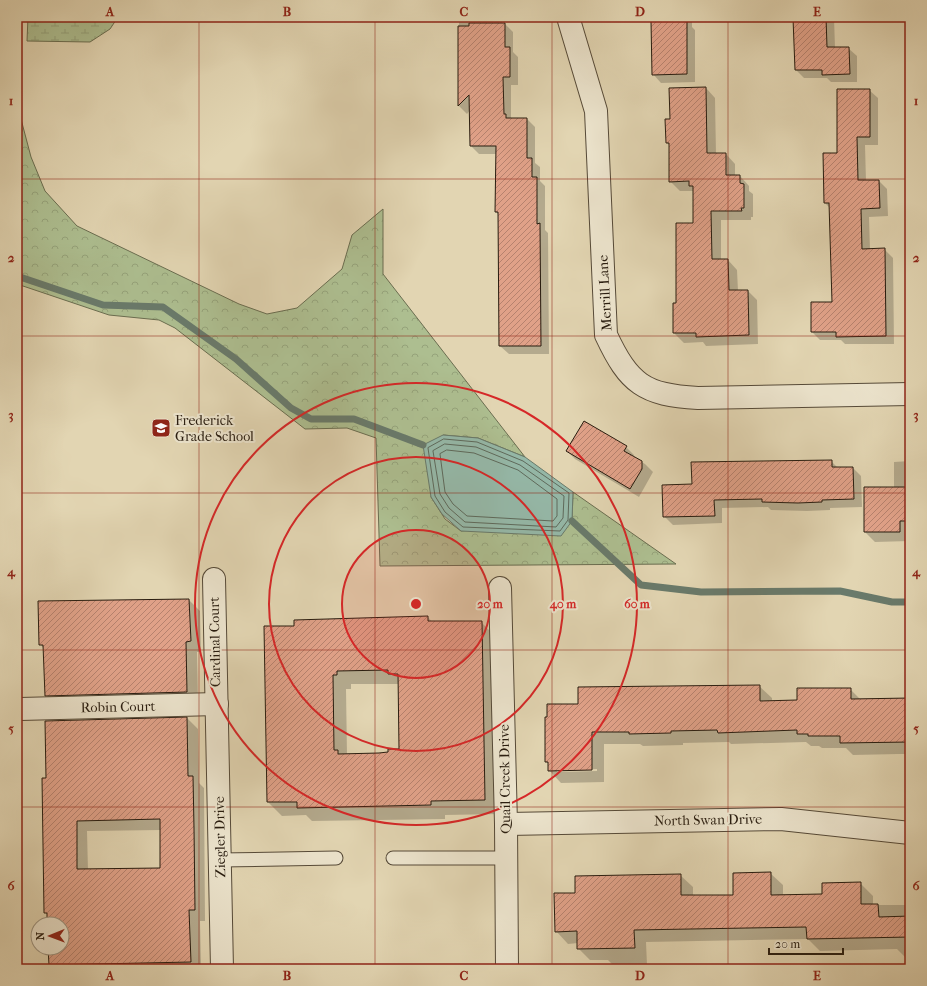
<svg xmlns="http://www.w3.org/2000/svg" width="927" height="986" font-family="'IM FELL French Canon',serif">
<defs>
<pattern id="forest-crowns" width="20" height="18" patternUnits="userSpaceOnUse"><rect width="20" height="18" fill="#adbe90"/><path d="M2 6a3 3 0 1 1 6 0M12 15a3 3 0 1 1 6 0" fill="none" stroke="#95a37b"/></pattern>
<pattern id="wetland-marsh" width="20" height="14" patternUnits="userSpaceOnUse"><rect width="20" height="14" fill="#adbe90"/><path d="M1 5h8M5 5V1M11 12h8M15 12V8" fill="none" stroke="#95a37b"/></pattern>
<pattern id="building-hatch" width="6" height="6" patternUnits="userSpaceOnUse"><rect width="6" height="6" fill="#e0a188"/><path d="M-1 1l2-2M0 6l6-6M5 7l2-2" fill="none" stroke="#b6826e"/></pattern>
</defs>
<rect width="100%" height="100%" fill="#e2d5b2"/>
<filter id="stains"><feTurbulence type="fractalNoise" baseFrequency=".005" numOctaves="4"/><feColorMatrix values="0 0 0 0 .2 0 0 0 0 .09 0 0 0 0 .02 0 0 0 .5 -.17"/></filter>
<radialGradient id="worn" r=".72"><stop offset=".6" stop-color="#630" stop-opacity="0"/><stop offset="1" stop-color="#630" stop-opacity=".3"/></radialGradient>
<polygon fill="url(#forest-crowns)" stroke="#6a6d50" points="17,104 31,157 45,191 77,226 239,304 267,314 297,308 342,269 352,235 383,209 383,274 525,457 478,438 443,435 431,497 445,519 461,531 572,521 573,492 676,564 380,566 376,438 347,428 305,429 175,328 159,320 109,315 17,284"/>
<polygon fill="url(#wetland-marsh)" stroke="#6a6d50" points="28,17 118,17 110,29 90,42 27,41"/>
<polygon fill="#95b9a9" stroke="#697a6b" points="443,435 478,438 525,457 573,492 572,521 561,536 461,531 442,514 431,497 423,445"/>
<g fill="#0003" fill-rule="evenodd">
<polygon points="459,17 502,17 502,24 505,24 513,32 513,52 518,57 518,85 511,85 511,119 527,119 535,127 535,163 540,167 540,181 545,186 545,230 548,233 549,354 509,354 500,346 499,215 496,212 497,154 479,154 471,146 470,110 467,114 459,106"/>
<polygon points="652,17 692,17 692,27 695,30 695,82 661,83 653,74"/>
<polygon points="794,17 834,17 835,48 848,48 857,56 857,82 831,82 827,78 804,78 796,70"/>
<polygon points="706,88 715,98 716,154 726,154 735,164 735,176 740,176 749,186 749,191 753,194 753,217 751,217 751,220 721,220 721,260 728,260 737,270 738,291 748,291 757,300 758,344 706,346 703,342 684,343 674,333 677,304 694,224 694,191 680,191 670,181 670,146 667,143 671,120"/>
<polygon points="869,90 878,98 878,145 865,145 866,181 879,181 887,189 888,216 869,217 870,250 884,249 893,258 894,344 845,344 841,340 820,340 812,332 833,303 830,208 825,203 838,154"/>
<polygon points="626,447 634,455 633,457 645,464 653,472 639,497 575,459 567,451"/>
<polygon points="831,461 838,468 853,468 861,476 862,507 830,508 830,510 807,511 771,510 768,507 722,508 722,523 673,525 664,516 693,485"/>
<polygon points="910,461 910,541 875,542 865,532 894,488 894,462"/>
<polygon points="189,600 200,611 201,652 197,652 198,703 57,706 46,695 44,649 40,644"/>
<path d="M428,617L432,622H481L495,636L499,814L445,815V819L312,821L306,815L282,816L268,802L295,627ZM351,684H399L400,750L379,754L347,755L346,689H351Z"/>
<path d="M759,686L772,698V701H798L850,689L861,700L910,699V757L907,754H899L853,755L846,748H822L819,746H811L806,742L731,744L729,742L683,743V745L643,746L640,744H604V782L561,783L549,770V764L546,761L579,705ZM597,769V771L557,772V770Z"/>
<path d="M187,718L198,729L199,783L204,788L205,921H200L201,969H50L49,948H62V924H48V915L45,912L47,779ZM161,830V869L88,870L87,831Z"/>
<polygon points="770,873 783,885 783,895 823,895 860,883 873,896 873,905 910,905 910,962 897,949 820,951 808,939 646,942 647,965 614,966 608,960 590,960 578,948 578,943 568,944 556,931 576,894 680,875 693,887 693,896 734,896"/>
</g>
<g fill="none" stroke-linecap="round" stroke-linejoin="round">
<g stroke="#5e6a5c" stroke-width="1">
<polygon points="444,439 477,442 523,461 569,493 568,520 560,531 463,527 445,512 435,496 428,448"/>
<polygon points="445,444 476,447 520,465 564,496 563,518 556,527 465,522 449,508 440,494 433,451"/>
<polygon points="447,450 474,453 518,470 557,499 557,516 553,521 467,516 453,504 445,492 440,454"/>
</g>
<g stroke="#697a6b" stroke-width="7">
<polyline points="17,276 103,305 163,307 236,359 291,408 311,419 354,419 423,445"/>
<polyline points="572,521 641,585 701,592 840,591 892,602 910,602"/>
</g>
</g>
<g fill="url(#building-hatch)" stroke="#281c0f" fill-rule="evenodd">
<polygon points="826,17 827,47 849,47 850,74 822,75 822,70 795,70 793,18"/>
<polygon points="651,21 687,21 687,74 652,75"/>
<polygon points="469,23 505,23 505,47 510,47 510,77 503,77 504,114 506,114 506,118 527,118 527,158 532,158 532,177 537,177 537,224 540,223 541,346 499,346 498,212 495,212 496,146 470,146 469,95 458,106 458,26 469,26"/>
<polygon points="706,87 707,153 726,153 726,175 740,175 740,183 744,184 744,208 741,208 742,211 711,211 712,259 728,259 729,290 748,290 749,335 696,337 696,333 673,333 673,303 676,303 676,223 693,223 693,186 689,186 689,181 669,182 669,143 666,143 665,119 670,119 669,88"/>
<polygon points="837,89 870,89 870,137 857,137 858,180 879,180 880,208 861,209 862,249 885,248 886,336 836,337 836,332 811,332 811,302 832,302 829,203 824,203 823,153 837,153"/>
<polygon points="584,421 627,446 624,451 642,461 642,469 630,489 566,451"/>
<polygon points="832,460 832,467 853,467 854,499 822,500 822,502 798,503 762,502 762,499 714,500 715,516 663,517 662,485 692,484 691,462"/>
<polygon points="864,487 910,487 910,521 900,521 900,532 864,532"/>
<polygon points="189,599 191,641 186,642 187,692 45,696 43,645 39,645 38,601"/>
<path d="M428,616V621H482L485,800L431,801V805L297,808V802H267L264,626H294V620ZM388,670V674H398L399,749H388V752L379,753L338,754V750H334L333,675H337V671Z"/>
<polygon points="760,685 760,701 797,700 797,688 851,688 851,699 910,698 910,742 840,743 840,736 808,736 808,734 797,734 797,730 718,733 717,730 671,731 671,733 629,734 629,732 592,732 592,770 548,771 548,762 545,762 545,717 547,717 547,704 578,704 578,687"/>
<path d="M187,717L188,776H193L194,828L195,910H189L191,962L49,965L48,948H62V924H47V913H44L42,778H46L45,721ZM160,819V868L77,869V821Z"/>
<polygon points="771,872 771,895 822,894 822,883 861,882 861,904 878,904 879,917 910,916 910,937 807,939 806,927 634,930 635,948 577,949 577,931 555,932 554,893 575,893 575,876 681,874 681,895 733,895 733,873"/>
</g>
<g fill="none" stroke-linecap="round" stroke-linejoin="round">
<g stroke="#564a38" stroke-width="15">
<g id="lane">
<polyline points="393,858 506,858"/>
<polyline points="220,860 336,858"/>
</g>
</g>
<g stroke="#564a38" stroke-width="24">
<g id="street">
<path d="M568,17L596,111L606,335C629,384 644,395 698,398L910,394"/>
<polyline points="214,579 222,969"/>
<polyline points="500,588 506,824 507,969"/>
<polyline points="20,709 217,704"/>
<polyline points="506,824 781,819 910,833"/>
</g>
</g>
<use href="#lane" stroke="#ece4cd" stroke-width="13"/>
<use href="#street" stroke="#ece4cd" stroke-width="22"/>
</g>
<path fill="none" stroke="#8f2418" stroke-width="1" stroke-opacity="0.55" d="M199,17V969M375,17V969M552,17V969M728,17V969M17,179H910M17,336H910M17,493H910M17,650H910M17,807H910"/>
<circle cx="416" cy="604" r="74" fill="#d62828" fill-opacity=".12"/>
<g fill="none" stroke="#d62828" stroke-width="2">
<circle cx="416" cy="604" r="74"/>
<circle cx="416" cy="604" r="147"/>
<circle cx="416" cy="604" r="221"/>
</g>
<defs>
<g id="school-square" transform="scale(1)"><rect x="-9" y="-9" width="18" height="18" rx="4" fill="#8f2418" stroke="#ece4cd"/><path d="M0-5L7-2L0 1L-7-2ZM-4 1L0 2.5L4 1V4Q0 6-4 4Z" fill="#fff"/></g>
</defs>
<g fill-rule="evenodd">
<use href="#school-square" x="161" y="428"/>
</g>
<g text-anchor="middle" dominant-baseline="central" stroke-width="4" stroke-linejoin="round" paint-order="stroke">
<g font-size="14" fill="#281c0f" stroke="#ece4cd">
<text transform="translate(605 293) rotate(-93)">Merrill Lane</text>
<text transform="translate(215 642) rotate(-91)">Cardinal Court</text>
<text transform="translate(118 707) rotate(-1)">Robin Court</text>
<text transform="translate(505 779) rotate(-91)">Quail Creek Drive</text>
<text transform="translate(708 820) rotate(-1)">North Swan Drive</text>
<text transform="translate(220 837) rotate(-91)">Ziegler Drive</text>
</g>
<g font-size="14" fill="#281c0f" stroke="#ece4cd" text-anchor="start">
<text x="175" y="420">Frederick<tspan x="175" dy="16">Grade School</tspan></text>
</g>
</g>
<circle cx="416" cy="604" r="6" fill="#d62828" stroke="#ece4cd" stroke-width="2"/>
<g font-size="12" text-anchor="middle" font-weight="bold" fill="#d62828" stroke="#ece4cd" stroke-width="4" stroke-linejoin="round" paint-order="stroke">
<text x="490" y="608">20 m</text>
<text x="563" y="608">40 m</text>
<text x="637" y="608">60 m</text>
</g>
<rect width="927" height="986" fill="none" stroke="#e2d5b2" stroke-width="44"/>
<g transform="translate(50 936) rotate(269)"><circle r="19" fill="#ece4cd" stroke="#9e9481"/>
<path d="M0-3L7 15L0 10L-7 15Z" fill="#8f2418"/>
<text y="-6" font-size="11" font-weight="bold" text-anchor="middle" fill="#281c0f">N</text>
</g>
<path d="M769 948v6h74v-6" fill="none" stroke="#281c0f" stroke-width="2"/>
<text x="775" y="948" font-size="12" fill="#281c0f" stroke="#ece4cd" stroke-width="3" paint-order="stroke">20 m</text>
<rect x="22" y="22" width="883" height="942" fill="none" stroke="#8f2418" stroke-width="1.5"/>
<g font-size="13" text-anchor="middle" font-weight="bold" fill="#8f2418">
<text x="110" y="16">A</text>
<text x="287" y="16">B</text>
<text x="464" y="16">C</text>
<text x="640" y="16">D</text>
<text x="817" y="16">E</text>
<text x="11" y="105">1</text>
<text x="916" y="105">1</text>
<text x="11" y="262">2</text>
<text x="916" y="262">2</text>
<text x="11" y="419">3</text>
<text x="916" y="419">3</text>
<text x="11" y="576">4</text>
<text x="916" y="576">4</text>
<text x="11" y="733">5</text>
<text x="916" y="733">5</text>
<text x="11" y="890">6</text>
<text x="916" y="890">6</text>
<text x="110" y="980">A</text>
<text x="287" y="980">B</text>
<text x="464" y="980">C</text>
<text x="640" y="980">D</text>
<text x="817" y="980">E</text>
</g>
<rect width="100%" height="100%" filter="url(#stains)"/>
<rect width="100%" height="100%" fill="url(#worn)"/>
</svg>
